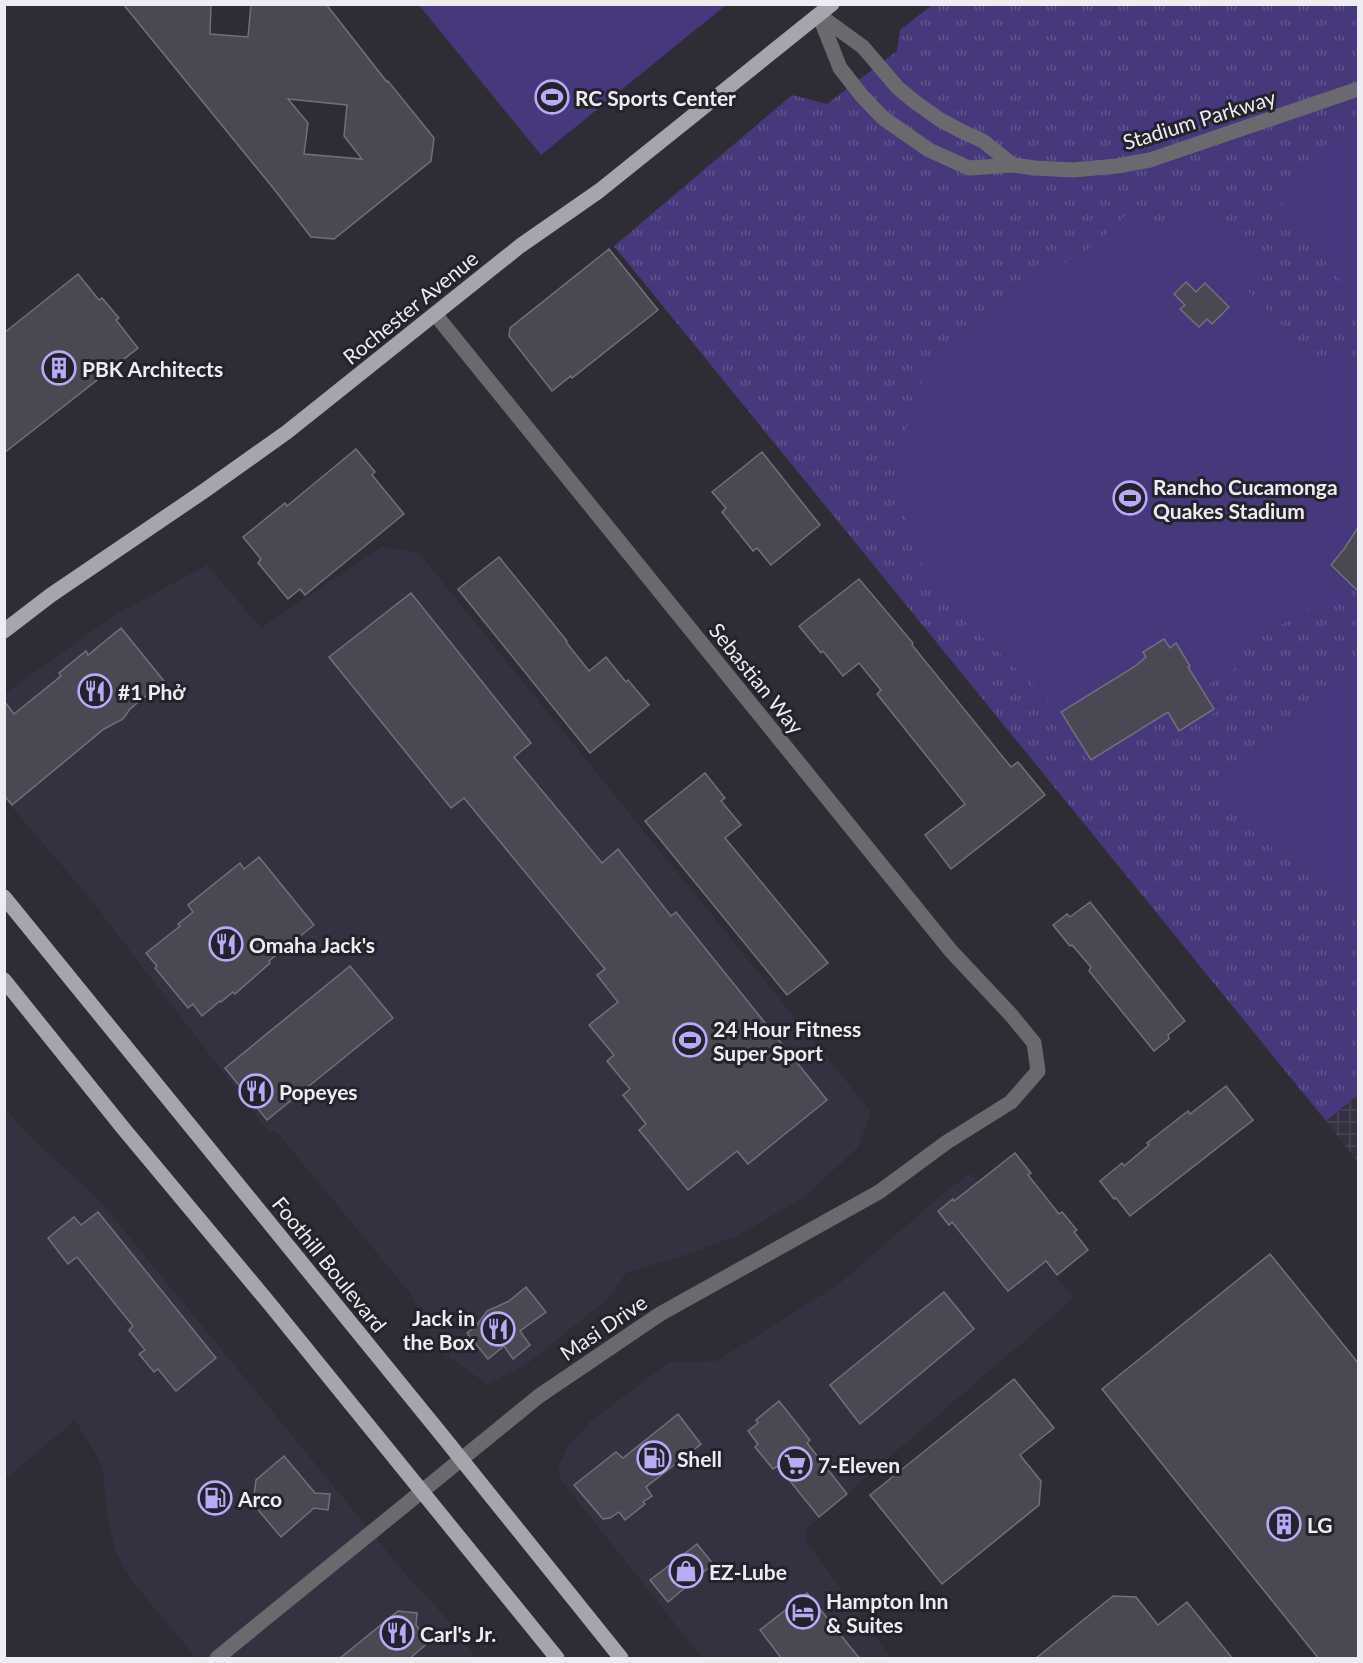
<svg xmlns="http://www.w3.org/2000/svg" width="1363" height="1663" font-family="Lato,sans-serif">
<defs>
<pattern id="industrial-grid" width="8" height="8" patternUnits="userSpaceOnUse" patternTransform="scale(1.5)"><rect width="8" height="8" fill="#343241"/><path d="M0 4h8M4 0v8" fill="none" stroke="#484654"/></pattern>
<pattern id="park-tufts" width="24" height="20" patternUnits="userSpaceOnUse" patternTransform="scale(1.5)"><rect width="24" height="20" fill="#47387c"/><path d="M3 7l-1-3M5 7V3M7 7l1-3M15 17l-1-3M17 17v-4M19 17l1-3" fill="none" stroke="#62558f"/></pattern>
</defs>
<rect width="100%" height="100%" fill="#2e2d35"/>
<g fill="#343241">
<polygon points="381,547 418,552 871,1112 858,1147 806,1196 737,1236 685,1255 626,1273 610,1297 526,1365 487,1384 439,1350 410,1293 276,1131 268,1131 89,897 5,799 4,694 115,615 207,565 261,628"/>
<polygon points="4,1106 23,1130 99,1200 412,1582 455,1627 476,1658 196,1658 133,1582 116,1553 108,1521 103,1470 96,1454 75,1420 5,1479"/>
<polygon points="971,1173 1074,1298 806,1529 806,1541 891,1658 702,1658 561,1480 558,1467 568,1446 590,1422 669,1362 717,1361 839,1284 945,1192"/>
</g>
<polygon fill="url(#industrial-grid)" points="1358,1096 1358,1162 1326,1121"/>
<polygon fill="url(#park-tufts)" points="932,5 1358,5 1358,1095 1326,1121 614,246 792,95 827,104 897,51 900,30"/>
<g fill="#47387c">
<polygon points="419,5 726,5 541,155"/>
<polygon points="1356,139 1358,139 1358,303 1272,191 1309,166"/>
<polygon points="1187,201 1224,236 1230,230 1266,274 1248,291 1328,372 1340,361 1358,381 1358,592 1346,580 1325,598 1233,655 1239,666 1209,684 1222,708 1175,737 1162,718 1090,763 1045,695 951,609 928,577 911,541 904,514 900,482 902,445 918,390 937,357 961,330 993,304 1095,245 1126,215 1150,235"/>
<path d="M1358,662V896C1348,893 1339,888 1329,883C1276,858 1247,827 1208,785Z"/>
</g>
<g fill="#4a4953" stroke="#71707a" stroke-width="1.5" fill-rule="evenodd">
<path d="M123,4H211L210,34L248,37L251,4H326L387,82L388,81L434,138L431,161L334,239L311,237L274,189ZM288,99L347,105L344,136L362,159L304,154L308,123Z"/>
<polygon points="609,249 658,310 572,378 571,376 552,391 509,336 510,328"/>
<polygon points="78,274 99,300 102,298 119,318 116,320 138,348 4,453 4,333"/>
<polygon points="1186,282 1196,292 1205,283 1229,307 1212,324 1207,319 1199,327 1180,309 1185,305 1174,294"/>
<polygon points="356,449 375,472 372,475 404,514 305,595 300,589 288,599 258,563 261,559 243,537 285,503 287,506"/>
<polygon points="762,452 820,525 771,565 757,548 753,551 722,512 726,508 712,492"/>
<polygon points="1359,526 1359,592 1331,565 1344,549"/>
<polygon points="499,557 567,641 566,642 589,671 606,657 626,682 628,680 649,705 590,753 458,589"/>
<polygon points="859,579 913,643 912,645 1011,767 1018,762 1045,795 951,869 925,835 965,804 877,694 881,690 859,663 843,676 823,651 821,653 799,626"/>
<polygon points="411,593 531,743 514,757 602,863 618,849 671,916 676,912 827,1100 748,1164 737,1151 688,1190 639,1130 646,1124 623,1095 630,1089 607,1061 614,1055 589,1025 618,1002 597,975 605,969 464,798 451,808 329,657"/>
<polygon points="121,628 164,681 130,709 123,719 104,729 12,805 4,795 4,701 14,714 61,676 59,673 86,651 88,655"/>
<polygon points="1164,639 1170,648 1176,643 1190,666 1188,667 1214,709 1179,731 1168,712 1091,760 1061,712 1134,667 1146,657 1143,652"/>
<polygon points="705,773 725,798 721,801 741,825 725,838 828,963 787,995 645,821"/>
<polygon points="259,857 314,925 269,961 270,963 235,994 233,992 221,1002 220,1001 202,1016 193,1004 188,1008 155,968 157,966 146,953 180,926 178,924 193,912 188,905 240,863 244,869"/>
<polygon points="1090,902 1185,1021 1168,1035 1169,1039 1154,1051 1089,971 1091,967 1072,945 1070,946 1053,925 1067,914 1070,917"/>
<polygon points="350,966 393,1018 267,1120 225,1068"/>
<polygon points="1226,1086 1253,1120 1130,1216 1116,1198 1114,1199 1100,1181 1122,1163 1124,1166 1149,1145 1147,1143 1188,1111 1190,1114"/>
<polygon points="1015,1153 1031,1173 1028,1175 1059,1214 1062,1212 1077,1230 1074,1232 1088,1250 1057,1275 1046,1261 1008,1291 952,1222 949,1225 938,1211 953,1199 954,1201"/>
<polygon points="98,1212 216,1358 176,1391 158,1369 154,1372 139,1354 145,1350 129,1330 133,1326 77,1257 68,1264 48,1238 74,1217 81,1225"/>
<polygon points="1270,1254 1359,1364 1359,1659 1319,1659 1102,1389"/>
<polygon points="526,1287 546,1312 520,1331 530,1345 513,1359 504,1346 488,1359 467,1333 476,1326 487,1311 509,1301"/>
<polygon points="944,1292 974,1329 860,1424 830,1385"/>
<polygon points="1014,1379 1054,1428 1020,1455 1041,1481 1039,1505 942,1584 870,1495"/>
<polygon points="779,1401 810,1440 807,1443 847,1494 819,1517 778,1466 773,1469 755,1447 758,1444 748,1431 758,1423 756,1420"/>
<polygon points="678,1414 701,1444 646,1487 652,1496 643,1502 645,1504 625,1520 619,1512 610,1518 603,1519 574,1485 616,1452 623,1458"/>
<polygon points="284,1456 315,1493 330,1494 328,1510 314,1508 281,1537 253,1504 256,1480"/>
<polygon points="697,1544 713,1564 668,1602 650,1580"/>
<polygon points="807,1593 860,1659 782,1659 760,1630"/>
<polygon points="1113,1596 1136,1597 1158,1625 1187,1602 1233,1659 1035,1659"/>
<polygon points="398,1611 417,1613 416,1625 429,1642 409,1659 339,1659"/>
</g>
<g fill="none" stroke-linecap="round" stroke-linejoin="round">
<g stroke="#6a6a6e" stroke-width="15">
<polyline points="819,15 840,68 862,96 883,118 929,150 969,168 1013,165 1035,168 1073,170 1117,166 1150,160 1358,89"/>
<polyline points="819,15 863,47 898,88 915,102 939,119 961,131 983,141 1013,165"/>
<polyline points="217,1658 539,1396 660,1314 879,1192 947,1142 1011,1102 1038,1071 1034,1043 1012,1016 951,951 435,314"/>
</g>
<g stroke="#a6a5ae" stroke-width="15">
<polyline points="4,631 51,595 204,491 287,432 520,246 599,191 832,4"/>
<polyline points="4,897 441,1434 621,1658"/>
<polyline points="4,980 123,1128 269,1303 557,1658"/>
</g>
</g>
<defs>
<g id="stadium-ring" transform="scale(1.725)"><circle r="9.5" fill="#24232b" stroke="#b7abf8" stroke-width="1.5"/><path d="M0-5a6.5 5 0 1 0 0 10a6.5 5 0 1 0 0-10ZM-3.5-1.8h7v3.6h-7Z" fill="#b7abf8"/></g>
<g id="building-ring" transform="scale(1.725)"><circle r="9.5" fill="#24232b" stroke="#b7abf8" stroke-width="1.5"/><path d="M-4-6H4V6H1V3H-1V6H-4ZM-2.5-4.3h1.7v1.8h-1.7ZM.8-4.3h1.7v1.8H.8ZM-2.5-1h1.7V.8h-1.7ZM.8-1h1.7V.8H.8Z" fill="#b7abf8"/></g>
<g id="restaurant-ring" transform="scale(1.725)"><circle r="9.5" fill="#24232b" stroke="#b7abf8" stroke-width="1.5"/><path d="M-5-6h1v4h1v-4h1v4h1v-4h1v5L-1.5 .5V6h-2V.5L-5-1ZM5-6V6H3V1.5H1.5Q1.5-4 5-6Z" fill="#b7abf8"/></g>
<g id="fuel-ring" transform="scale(1.725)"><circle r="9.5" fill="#24232b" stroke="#b7abf8" stroke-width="1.5"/><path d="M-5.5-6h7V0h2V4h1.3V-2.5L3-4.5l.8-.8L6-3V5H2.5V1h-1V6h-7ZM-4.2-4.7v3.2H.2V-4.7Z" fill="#b7abf8"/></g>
<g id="supermarket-ring" transform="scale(1.725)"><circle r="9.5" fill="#24232b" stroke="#b7abf8" stroke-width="1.5"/><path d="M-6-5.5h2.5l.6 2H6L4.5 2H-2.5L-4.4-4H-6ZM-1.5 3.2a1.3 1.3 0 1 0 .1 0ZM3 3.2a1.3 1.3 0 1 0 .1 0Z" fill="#b7abf8"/></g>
<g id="shop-ring" transform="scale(1.725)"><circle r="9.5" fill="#24232b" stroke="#b7abf8" stroke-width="1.5"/><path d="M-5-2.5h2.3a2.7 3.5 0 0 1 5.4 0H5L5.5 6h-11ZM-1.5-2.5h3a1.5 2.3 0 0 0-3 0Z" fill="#b7abf8"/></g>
<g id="hotel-ring" transform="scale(1.725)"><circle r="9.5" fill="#24232b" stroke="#b7abf8" stroke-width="1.5"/><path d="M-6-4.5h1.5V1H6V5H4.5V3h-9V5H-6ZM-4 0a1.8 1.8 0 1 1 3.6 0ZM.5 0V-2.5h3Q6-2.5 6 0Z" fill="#b7abf8"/></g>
</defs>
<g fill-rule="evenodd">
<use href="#stadium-ring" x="552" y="97"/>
<use href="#building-ring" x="59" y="368"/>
<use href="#stadium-ring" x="1130" y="498"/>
<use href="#restaurant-ring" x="95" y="691"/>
<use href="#restaurant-ring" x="226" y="944"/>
<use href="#stadium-ring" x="690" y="1040"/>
<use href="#restaurant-ring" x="256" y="1091"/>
<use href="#restaurant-ring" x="498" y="1329"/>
<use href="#fuel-ring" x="654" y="1458"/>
<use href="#supermarket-ring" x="795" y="1464"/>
<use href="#fuel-ring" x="215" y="1498"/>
<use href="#building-ring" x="1284" y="1524"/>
<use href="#shop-ring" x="686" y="1571"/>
<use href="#hotel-ring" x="803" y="1612"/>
<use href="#restaurant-ring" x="397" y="1633"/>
</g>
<g text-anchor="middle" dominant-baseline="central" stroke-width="6" stroke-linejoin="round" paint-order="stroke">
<g font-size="21" font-weight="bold" fill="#edecf2" stroke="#24232b" text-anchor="start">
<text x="575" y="97">RC Sports Center</text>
<text x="82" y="368">PBK Architects</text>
<text x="1153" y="486">Rancho Cucamonga<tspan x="1153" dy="24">Quakes Stadium</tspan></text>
<text x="118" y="691">#1 Phở</text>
<text x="249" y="944">Omaha Jack's</text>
<text x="713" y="1028">24 Hour Fitness<tspan x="713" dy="24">Super Sport</tspan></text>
<text x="279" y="1091">Popeyes</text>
<text x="475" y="1317" text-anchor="end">Jack in<tspan x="475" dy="24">the Box</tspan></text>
<text x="677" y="1458">Shell</text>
<text x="818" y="1464">7-Eleven</text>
<text x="238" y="1498">Arco</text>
<text x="1307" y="1524">LG</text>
<text x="709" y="1571">EZ-Lube</text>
<text x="826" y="1600">Hampton Inn<tspan x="826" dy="24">&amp; Suites</tspan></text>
<text x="420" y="1633">Carl's Jr.</text>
</g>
<g font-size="21" fill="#edecf2" stroke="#24232b">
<text transform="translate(1199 119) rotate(-17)">Stadium Parkway</text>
<text transform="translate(410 307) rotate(-39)">Rochester Avenue</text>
<text transform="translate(757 678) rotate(51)">Sebastian Way</text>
<text transform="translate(330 1264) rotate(51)">Foothill Boulevard</text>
<text transform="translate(603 1327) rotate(-34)">Masi Drive</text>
</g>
</g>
<rect width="1363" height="1663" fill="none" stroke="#edecf2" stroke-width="12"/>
</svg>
